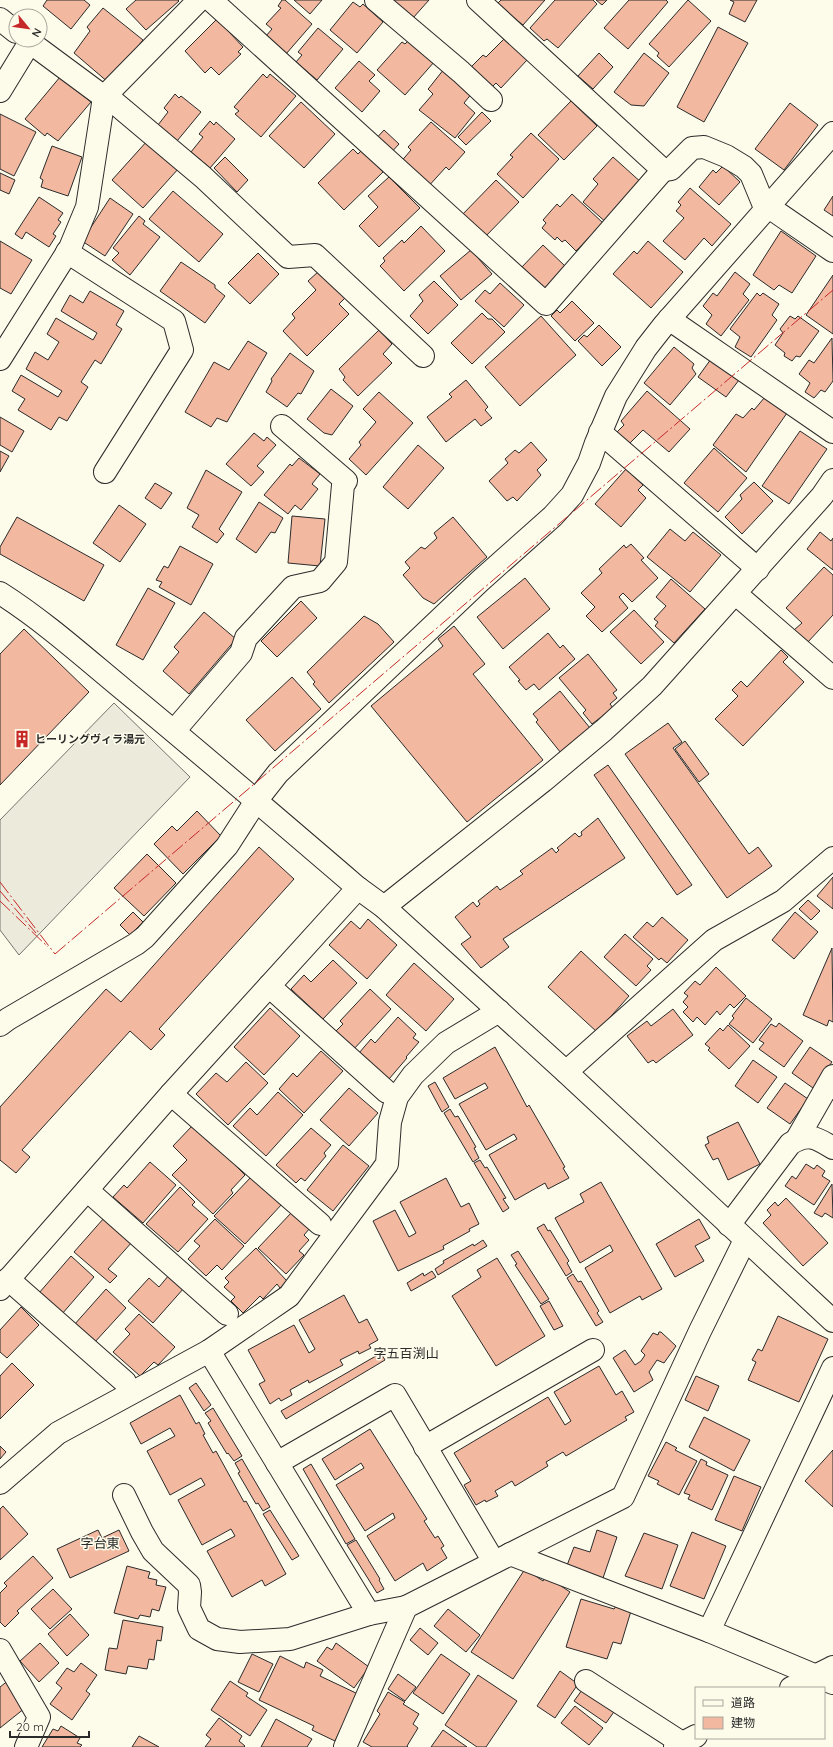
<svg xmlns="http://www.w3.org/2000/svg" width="833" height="1747" font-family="Quicksand,'Noto Sans JP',sans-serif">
<rect width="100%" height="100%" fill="#fdfbea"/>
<polygon fill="#eceadb" stroke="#74746e" points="114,703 190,777 19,955 0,930 0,820"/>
<g fill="#f2b8a0" stroke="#2b2b2b">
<polygon points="47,0 84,0 90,5 71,29 43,6"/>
<polygon points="136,0 178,0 179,1 146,30 126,9"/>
<polygon points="282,0 285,0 312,24 286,54 266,36 272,29 266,24 281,8 278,6"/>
<polygon points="294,0 322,0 310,14"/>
<polygon points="392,0 429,0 413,18"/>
<polygon points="501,0 545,0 523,25 514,18 510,19 496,5"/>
<polygon points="555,0 593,0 597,4 558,48 547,39 544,41 530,28"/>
<polygon points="596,0 607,0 602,5"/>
<polygon points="629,0 666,0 668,2 628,49 604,28"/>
<polygon points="688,0 711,21 669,67 657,56 659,53 649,44"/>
<polygon points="730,0 757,0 745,22 729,14 734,2"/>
<polygon points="353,2 360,7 363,4 383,22 357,53 330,30"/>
<polygon points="103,8 143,40 109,83 74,53 90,31 87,27"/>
<polygon points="217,19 243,47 238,52 241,54 219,75 211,67 205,73 185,51"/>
<polygon points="718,27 748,43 704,122 677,107"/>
<polygon points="318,28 343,49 317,80 296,62 302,55 298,52"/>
<polygon points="505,38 527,60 501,88 496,83 492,87 471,67 483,55 486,57"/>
<polygon points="410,39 435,61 405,95 377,70 402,42 405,44"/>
<polygon points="599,53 613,67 593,89 578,76"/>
<polygon points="644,53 669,73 644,106 631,105 614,92"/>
<polygon points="359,61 375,75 369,81 380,91 362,112 335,88"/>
<polygon points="444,69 473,92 464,103 475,113 455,138 419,110 433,94 428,89 429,88"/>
<polygon points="263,74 267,78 270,74 296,96 261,137 235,114 239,111 234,107"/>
<polygon points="60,77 91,102 58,141 47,133 45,136 25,119"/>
<polygon points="175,94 179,98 181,96 201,112 177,141 158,125 168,112 164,108"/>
<polygon points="571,101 597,126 564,160 538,135"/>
<polygon points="301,102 335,134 304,168 269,136"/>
<polygon points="790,103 818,125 784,170 755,149"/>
<polygon points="482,112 491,121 466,145 458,137"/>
<polygon points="0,114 36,132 14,176 0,169"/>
<polygon points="210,121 214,125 216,122 235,139 210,168 191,152 203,137 199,134"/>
<polygon points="431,122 465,152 449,170 446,167 426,189 399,164 411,150 408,147"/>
<polygon points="384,130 399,144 388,156 373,142"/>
<polygon points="531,133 559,159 523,198 497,174 513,157 510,155"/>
<polygon points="148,140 179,168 143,208 112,180"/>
<polygon points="52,146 82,157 68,196 41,187 43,180 40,178"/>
<polygon points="353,149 358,154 362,150 383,172 344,210 318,183"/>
<polygon points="225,157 248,180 237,192 214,168"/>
<polygon points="613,157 643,184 608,224 583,202 598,184 593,179"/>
<polygon points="723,166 740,182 719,205 699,187 713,170 716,173"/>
<polygon points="0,173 15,180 9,194 0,190"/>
<polygon points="389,177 420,208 379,247 359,226 378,207 368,196"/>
<polygon points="496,180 519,202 483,239 460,217"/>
<polygon points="690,188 731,224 712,246 704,238 685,260 663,241 684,218 676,211 681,205 678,202"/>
<polygon points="173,191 223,234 199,262 149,219"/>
<polygon points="572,194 603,223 576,251 565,240 562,242 557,237 555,240 542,228 546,223 543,220 557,204 560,207"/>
<polygon points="833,196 833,216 824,210"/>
<polygon points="39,197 63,213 58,220 61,222 53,234 56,236 49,247 26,232 22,239 15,234"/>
<polygon points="110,198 133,214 105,256 82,241"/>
<polygon points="139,216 145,221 143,224 160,237 130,275 112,260 119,253 113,248"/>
<polygon points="421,226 445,251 404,291 380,266 385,261 383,258 402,240 404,243"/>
<polygon points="781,231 816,256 792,293 779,285 774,290 753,275"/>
<polygon points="0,241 32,260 11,294 0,288"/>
<polygon points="648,241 683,272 651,308 613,274 634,251 637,254"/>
<polygon points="543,245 565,266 557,274 559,277 543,293 520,269"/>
<polygon points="471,250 492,274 461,300 440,276"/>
<polygon points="258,253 279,274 250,304 228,283"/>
<polygon points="181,262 215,285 215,288 225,296 205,323 160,291"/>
<polygon points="319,271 346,297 339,304 349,314 307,356 283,331 295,318 292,314 316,290 308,281"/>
<polygon points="735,272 750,284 743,294 749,300 721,336 706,324 712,315 703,306 713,293 717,296"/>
<polygon points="833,275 833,334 806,315"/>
<polygon points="434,281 458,305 428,334 410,316 423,301 419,295"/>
<polygon points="500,283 524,305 504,327 475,301 485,290 490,294"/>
<polygon points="90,291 124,311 116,325 122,329 101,364 95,360 81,382 88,387 67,421 59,417 51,430 18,410 25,399 12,391 21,375 58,397 62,391 26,369 35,352 48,360 59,342 47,334 56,318 93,340 97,333 61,311 70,295 83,303"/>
<polygon points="757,293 760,296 763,293 779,304 772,315 777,320 751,357 735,347 740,337 730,329"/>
<polygon points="572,301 594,323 575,341 551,316 557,310 560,313"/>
<polygon points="482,313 488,319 492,319 505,332 472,364 451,343"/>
<polygon points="541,316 576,355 520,406 485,367"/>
<polygon points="790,316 795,319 798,316 819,331 800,357 796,356 792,361 784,356 785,353 775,345 783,333 780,329"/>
<polygon points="599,325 621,347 602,366 578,341 584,335 587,337"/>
<polygon points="379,330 392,344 383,354 392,363 358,396 343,380 345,377 339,369"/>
<polygon points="832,338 833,381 825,392 821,390 814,398 805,392 810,383 799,374 809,360 814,363"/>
<polygon points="248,341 267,353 227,422 217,418 211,427 185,412 214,362 229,370"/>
<polygon points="674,347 694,364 692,368 696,374 670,405 644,383"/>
<polygon points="290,353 314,371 301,394 298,393 287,407 266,392 272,381 271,379"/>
<polygon points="711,359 739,380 726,397 698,377"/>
<polygon points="466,380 488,407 485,410 492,418 481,426 475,419 446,442 427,417 452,397 449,394"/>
<polygon points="331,389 353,406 332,435 324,433 307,419"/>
<polygon points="647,391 690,429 669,452 643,430 629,444 616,433 624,425 621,421"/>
<polygon points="379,392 413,423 366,475 349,459 361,445 359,442 376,422 363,409"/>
<polygon points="765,397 787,413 746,472 713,445 736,414 743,418 752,408 754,410"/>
<polygon points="0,417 24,431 12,452 0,445"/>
<polygon points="800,431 827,449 789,504 762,486"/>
<polygon points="254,433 264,441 267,437 276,445 257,466 264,472 251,486 226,464"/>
<polygon points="531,442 547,460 537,470 541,475 517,501 513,497 507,501 489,481 508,463 505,459 515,450 519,453"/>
<polygon points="418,445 444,468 408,509 383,487"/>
<polygon points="714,448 747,478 718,512 684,483"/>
<polygon points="0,451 9,456 0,472"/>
<polygon points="299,458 320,474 312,484 318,489 301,510 295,505 288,514 264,495 290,464 292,466"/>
<polygon points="626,469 643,485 638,490 646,498 621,527 595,504"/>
<polygon points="206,470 242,492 219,529 224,534 217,543 192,527 199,515 187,508"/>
<polygon points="754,482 773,501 742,534 725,517 742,499 740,495"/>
<polygon points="155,483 172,493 161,509 145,498"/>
<polygon points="259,502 283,518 275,533 271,532 256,553 236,539"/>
<polygon points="119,505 146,524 120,562 93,543"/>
<polygon points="292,516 325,519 320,566 288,563"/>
<polygon points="17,517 104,565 84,601 0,554 0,547"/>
<polygon points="453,517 487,557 434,604 423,598 403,575 410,568 405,562 421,547 425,549 437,538 434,533"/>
<polygon points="670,529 685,541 693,532 721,555 690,592 647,557"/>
<polygon points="820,532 831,541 833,538 833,570 807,549"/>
<polygon points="631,544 644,558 641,560 658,578 632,602 623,593 619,597 628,608 602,632 586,616 595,607 581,593 602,573 599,569 624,545 626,548"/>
<polygon points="180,546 213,564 191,605 159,587 162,582 156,580 164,566 168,568"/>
<polygon points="824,567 833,575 833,615 807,643 794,630 802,623 786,608"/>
<polygon points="525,578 550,609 503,649 477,617"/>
<polygon points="671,579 705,609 674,643 655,626 658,622 654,619 666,606 656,597"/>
<polygon points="148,588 175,603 143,660 116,645"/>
<polygon points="301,601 317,618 277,657 261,641"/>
<polygon points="634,610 664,642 641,664 610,632"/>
<polygon points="204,612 236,639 189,694 163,671 179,652 174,647"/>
<polygon points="364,616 378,624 394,642 329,703 313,684 315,682 307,672"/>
<polygon points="454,626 485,664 473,674 543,760 467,822 371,706 443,646 438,639"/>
<polygon points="24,629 89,692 0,785 0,654"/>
<polygon points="548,633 560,648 563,645 575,659 539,690 534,684 526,690 518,681 520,680 509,667"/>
<polygon points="781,650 788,657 783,662 804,682 743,746 715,719 738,696 732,690 741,681 747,687"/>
<polygon points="588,654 617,690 613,693 617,698 610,704 613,708 592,724 583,713 586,710 559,678"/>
<polygon points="292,677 321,709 275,751 246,720"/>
<polygon points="560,691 590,728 561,753 536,722 538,720 533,714"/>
<polygon points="668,723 682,742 673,748 749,854 758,847 772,866 727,898 625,754"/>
<polygon points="685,741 709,774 699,782 675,749"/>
<polygon points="608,765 692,885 677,895 594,775"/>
<polygon points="197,811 221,836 183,874 154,844 172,826 177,831"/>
<polygon points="598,818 625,858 503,939 509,947 481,968 461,944 471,937 455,917 473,902 477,907 480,904 478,901 497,886 500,890 523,874 520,871 552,848 556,853 559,850 557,848 575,833 579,837 582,835 581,832"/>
<polygon points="259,847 294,879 159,1029 165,1035 151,1050 130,1031 22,1150 30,1157 16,1173 0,1160 0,1107 106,989 121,1002"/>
<polygon points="147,854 176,883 144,916 114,888"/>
<polygon points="833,877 833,909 817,896"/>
<polygon points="808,900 820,911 811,920 799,909"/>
<polygon points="133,912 143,922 130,935 120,925"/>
<polygon points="795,912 818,932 794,959 772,940"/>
<polygon points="662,917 688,940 667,963 661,958 659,960 633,937 647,922 653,927"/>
<polygon points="368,919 397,945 367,979 329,945 351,921 360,929"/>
<polygon points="625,934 653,959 647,966 651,970 636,986 604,957"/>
<polygon points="832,948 833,1022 829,1020 827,1026 803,1015"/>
<polygon points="581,951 629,996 597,1032 548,987"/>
<polygon points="333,960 357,983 323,1019 291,989 304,975 311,982"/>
<polygon points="414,963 454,999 426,1031 386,995"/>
<polygon points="716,967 746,996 734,1008 730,1004 720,1015 717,1011 705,1025 697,1017 693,1022 683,1012 688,1007 683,1002 688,996 684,993 695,981 700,985"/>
<polygon points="370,989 391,1009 353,1050 334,1033 343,1024 340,1021"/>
<polygon points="746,998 772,1019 753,1043 729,1024 734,1018 732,1016"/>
<polygon points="270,1008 300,1036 264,1075 234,1047"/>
<polygon points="673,1009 693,1035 656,1063 653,1060 648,1063 627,1036 647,1021 651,1026"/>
<polygon points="398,1017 416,1034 413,1038 419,1042 406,1057 407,1058 389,1079 359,1053 371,1039 375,1043"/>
<polygon points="779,1023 803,1041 784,1067 759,1049 764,1043 759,1040 771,1024 776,1027"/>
<polygon points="728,1025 750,1046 729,1069 708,1050 710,1048 705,1044 720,1028 723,1031"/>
<polygon points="495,1047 527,1107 529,1105 565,1167 563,1168 569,1178 548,1189 545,1183 515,1200 489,1155 517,1139 514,1134 486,1150 459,1104 488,1088 485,1083 455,1099 443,1078"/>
<polygon points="810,1047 832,1062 813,1088 792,1073"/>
<polygon points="321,1051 343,1071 304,1113 279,1089 293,1073 297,1077"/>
<polygon points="753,1060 777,1077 758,1103 735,1086"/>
<polygon points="246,1062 268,1083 228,1125 196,1094 216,1073 227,1082"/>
<polygon points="435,1082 449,1107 442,1112 428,1086"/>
<polygon points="785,1083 808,1099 790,1124 767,1108"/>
<polygon points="349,1088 378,1113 349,1146 320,1120"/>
<polygon points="278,1092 303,1115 266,1156 233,1126 250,1108 257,1115"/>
<polygon points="450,1109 455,1117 458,1116 476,1147 474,1148 479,1158 473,1162 444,1113"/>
<polygon points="738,1122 760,1164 728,1180 718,1158 713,1160 705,1145 709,1143 707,1137"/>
<polygon points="192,1126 212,1145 216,1141 229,1159 245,1175 231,1190 233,1193 213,1214 172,1175 187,1160 173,1146"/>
<polygon points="311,1128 331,1145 324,1153 326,1156 305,1181 301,1178 296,1183 276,1165"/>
<polygon points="343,1145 369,1166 333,1211 307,1190"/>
<polygon points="480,1160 485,1168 487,1167 506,1198 503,1199 509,1208 503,1212 474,1163"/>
<polygon points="150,1162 176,1185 143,1223 113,1197 124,1185 127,1188"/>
<polygon points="806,1164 814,1169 817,1165 825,1171 822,1176 830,1181 814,1205 785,1186 792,1176 796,1179"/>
<polygon points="252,1176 282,1204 245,1244 214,1216"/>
<polygon points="446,1178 461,1207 469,1203 479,1224 469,1229 470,1231 443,1246 444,1249 398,1271 373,1221 395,1210 409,1237 416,1233 400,1202"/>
<polygon points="601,1182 662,1289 642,1300 640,1296 610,1313 585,1268 613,1251 610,1245 580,1263 555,1218 584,1202 580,1194"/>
<polygon points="832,1184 833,1218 825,1213 822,1217 814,1213"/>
<polygon points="180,1187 195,1202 192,1205 208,1219 178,1252 146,1224"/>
<polygon points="786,1198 828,1243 803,1266 763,1223 771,1215 767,1210 775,1202 778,1206"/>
<polygon points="292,1212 310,1228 304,1235 309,1240 299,1251 304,1255 286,1274 258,1248"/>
<polygon points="104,1218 132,1242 108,1269 117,1276 110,1283 74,1252"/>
<polygon points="215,1219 244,1246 222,1270 217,1265 206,1276 188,1259 200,1246 194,1241"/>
<polygon points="699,1219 710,1238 695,1246 704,1261 675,1277 656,1244"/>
<polygon points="544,1224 548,1231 550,1230 569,1261 567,1263 572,1272 566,1276 537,1228"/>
<polygon points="483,1240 487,1246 438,1275 435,1269 444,1263 443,1261 473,1244 474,1246"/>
<polygon points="256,1248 287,1281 280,1288 277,1284 263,1299 260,1296 243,1313 231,1301 235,1297 224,1287 229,1282 225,1278"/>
<polygon points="518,1251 549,1299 541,1304 515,1265 517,1264 511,1255"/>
<polygon points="71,1256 94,1277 62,1314 39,1293"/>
<polygon points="497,1258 545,1336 496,1366 452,1296 481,1277 477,1270"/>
<polygon points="432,1271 436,1277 411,1291 407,1283 423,1273 424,1276"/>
<polygon points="573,1274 578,1282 581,1281 599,1311 597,1313 603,1322 596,1326 567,1278"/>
<polygon points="169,1275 184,1288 153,1323 128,1301 149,1278 159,1287"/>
<polygon points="106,1289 126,1308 94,1343 74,1325"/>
<polygon points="344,1295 359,1323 367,1319 378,1340 369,1345 371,1348 359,1354 358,1351 340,1360 343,1365 309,1383 308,1380 290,1390 292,1395 281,1401 279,1398 270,1404 259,1384 265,1381 248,1350 294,1325 309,1353 315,1349 299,1320"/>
<polygon points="549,1301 563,1326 554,1330 540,1306"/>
<polygon points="21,1307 39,1325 7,1358 0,1352 0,1330"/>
<polygon points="139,1314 175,1347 158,1365 154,1362 140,1376 113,1352 130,1334 125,1329"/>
<polygon points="778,1316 828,1339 799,1402 748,1380 756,1362 752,1360 758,1349 762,1351"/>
<polygon points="659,1332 661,1332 676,1346 664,1363 657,1360 649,1372 653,1380 634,1392 613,1358 625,1350 635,1365 641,1361 645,1355 641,1351 653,1333 658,1335"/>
<polygon points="381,1353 385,1360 286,1419 281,1411"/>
<polygon points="12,1363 34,1385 0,1419 0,1376"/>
<polygon points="599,1366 616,1395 622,1391 634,1412 625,1417 627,1420 566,1456 563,1452 546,1462 548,1466 515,1486 512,1481 495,1491 498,1496 486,1502 485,1500 476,1505 464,1485 471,1481 454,1453 548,1397 565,1425 571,1421 554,1392"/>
<polygon points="696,1376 719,1386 708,1411 685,1400"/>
<polygon points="196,1383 211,1405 204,1411 189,1388"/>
<polygon points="180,1395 196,1424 199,1422 205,1434 203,1435 213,1453 216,1451 244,1502 246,1501 286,1574 265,1586 262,1580 232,1597 207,1551 235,1536 231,1529 202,1545 178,1500 205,1485 201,1478 170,1495 147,1451 175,1436 170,1428 141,1444 130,1423"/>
<polygon points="213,1408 242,1456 234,1461 228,1453 227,1454 208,1423 211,1421 205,1413"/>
<polygon points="704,1417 750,1440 734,1471 689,1447"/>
<polygon points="370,1429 427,1519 424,1521 435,1538 438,1536 444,1546 441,1548 447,1558 427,1571 423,1563 395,1581 367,1536 395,1518 393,1513 365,1531 336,1485 364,1468 361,1463 335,1480 322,1459"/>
<polygon points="666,1442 677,1448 675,1450 697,1461 679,1495 657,1484 659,1481 648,1476"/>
<polygon points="0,1446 6,1452 0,1459"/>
<polygon points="833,1450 833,1507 805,1481"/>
<polygon points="242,1459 270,1507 263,1511 258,1503 256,1504 238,1473 240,1472 235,1463"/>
<polygon points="701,1459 707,1462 706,1465 728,1475 712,1510 688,1499 690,1495 684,1493"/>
<polygon points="311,1464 355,1539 346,1544 303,1469"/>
<polygon points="734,1476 761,1487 742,1531 715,1520"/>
<polygon points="3,1506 28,1534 0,1560 0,1509"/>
<polygon points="270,1510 299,1556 292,1560 263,1514"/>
<polygon points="98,1530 102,1538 119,1530 129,1551 70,1578 57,1549"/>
<polygon points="597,1530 617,1537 602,1581 566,1568 574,1547 590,1552"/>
<polygon points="692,1532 726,1546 704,1599 670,1586"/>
<polygon points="644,1533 678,1545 662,1589 625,1576"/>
<polygon points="356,1540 380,1579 379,1580 384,1589 377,1593 347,1545"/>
<polygon points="33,1556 53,1578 17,1611 19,1613 5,1627 0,1622 0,1593 7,1586 4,1583"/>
<polygon points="127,1566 150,1572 148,1578 157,1580 156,1585 166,1587 159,1611 152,1609 150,1617 140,1615 138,1619 114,1613"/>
<polygon points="525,1569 543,1581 546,1576 570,1592 513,1679 471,1652"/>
<polygon points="53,1589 72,1609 50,1629 31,1609"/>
<polygon points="581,1599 614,1609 616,1606 631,1611 621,1644 613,1642 607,1659 566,1647"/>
<polygon points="448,1609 480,1635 466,1652 434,1626"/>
<polygon points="70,1614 89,1635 67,1656 48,1634"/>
<polygon points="123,1620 163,1627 161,1641 157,1640 154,1660 149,1659 147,1669 128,1666 126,1674 105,1670 109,1648 117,1649"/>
<polygon points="420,1628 438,1643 428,1655 410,1640"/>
<polygon points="40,1643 59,1663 39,1682 20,1661"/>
<polygon points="336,1643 369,1667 354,1688 317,1661 327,1647 332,1650"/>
<polygon points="252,1654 273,1664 259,1692 238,1682"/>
<polygon points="441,1654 470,1674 443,1714 413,1693"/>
<polygon points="280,1656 304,1668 306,1662 323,1670 320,1676 358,1694 335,1741 312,1730 314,1726 259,1700"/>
<polygon points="81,1663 97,1675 86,1691 90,1694 72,1720 50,1704 62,1688 56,1683 67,1668 74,1672"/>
<polygon points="560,1671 578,1684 555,1718 537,1706"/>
<polygon points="398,1674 416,1687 405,1701 388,1689"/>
<polygon points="478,1675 517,1701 486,1747 477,1747 445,1725"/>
<polygon points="9,1680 25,1708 0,1728 0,1687"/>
<polygon points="230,1681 248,1693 246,1696 267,1710 250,1736 211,1710"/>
<polygon points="585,1686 616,1709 606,1723 574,1701"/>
<polygon points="388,1692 405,1702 403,1704 419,1714 413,1724 418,1728 407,1746 408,1747 372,1747 363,1742 380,1714 377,1711"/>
<polygon points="575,1706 603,1728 589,1745 561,1723"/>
<polygon points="219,1718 242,1736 239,1741 245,1746 244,1747 205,1747 211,1739 206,1735"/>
<polygon points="276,1719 312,1739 307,1747 261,1747"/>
<polygon points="61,1726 80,1738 77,1743 82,1745 80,1747 42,1747 53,1729 58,1731"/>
<polygon points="443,1730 467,1747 431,1747"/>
<polygon points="139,1736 159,1747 132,1747"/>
</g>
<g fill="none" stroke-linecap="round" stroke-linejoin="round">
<g stroke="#2b2b2b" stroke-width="24">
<g id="minor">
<polyline points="211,0 546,304 663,170 478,0"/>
<polyline points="376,0 461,72 491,100"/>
<polyline points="0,19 16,32"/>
<polyline points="27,40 104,97 115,103 203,177 288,257 315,255 423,356"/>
<polyline points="0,91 30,42"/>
<polyline points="663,170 671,169 692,148 704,147 726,156 744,167 751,174 763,203 833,251"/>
<polyline points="67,252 174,321 182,350 105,472"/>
<polyline points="669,319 833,432"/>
<polyline points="0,359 70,248 87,207 104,97 199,0"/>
<polyline points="600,432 758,569"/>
<path d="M0,593C44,621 84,657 124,690C203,755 280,821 358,888L384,907L566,1072L833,1321"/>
<polyline points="736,594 833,678"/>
<polyline points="174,731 241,653 246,638 293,587 320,581 336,562 343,485 346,481 282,426"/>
<polyline points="384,907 543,781 604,730 652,686 822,496 833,480"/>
<polyline points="269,986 387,1092"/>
<polyline points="0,1025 8,1019 136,944 145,937 227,846 256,801 278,773 480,581 553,516 572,495 589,463 596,443 616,396 646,348 664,325 833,133"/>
<polyline points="566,1072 714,940 783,901 833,858"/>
<polyline points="171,1094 320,1224"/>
<polyline points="797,1139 833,1076"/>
<polyline points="87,1190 227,1314"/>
<path d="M729,1225L790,1144C808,1132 817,1138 833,1148"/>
<polyline points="8,1279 125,1382"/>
<polyline points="0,1289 171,1094 358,888"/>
<polyline points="209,1351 369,1614"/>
<polyline points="833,1368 709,1631 833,1683"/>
<polyline points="425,1447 593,1350"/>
<polyline points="277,1463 395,1395 494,1562"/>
<polyline points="0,1483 58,1433 209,1351 289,1296 387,1164 390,1122 397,1097 413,1075 446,1043 499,1011"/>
<polyline points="124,1495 142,1532 153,1551 189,1585 190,1592 189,1608 199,1629 217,1639 240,1642 290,1639 369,1614 406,1607"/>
<polyline points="510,1554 709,1631"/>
<polyline points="0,1650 39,1717 26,1747"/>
<polyline points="586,1681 682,1743"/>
<polyline points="345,1747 406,1607 623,1497 700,1331 745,1240"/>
</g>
</g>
<g stroke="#2b2b2b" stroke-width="24">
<g id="highway">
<polyline points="791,1688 833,1667"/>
<polyline points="675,1747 696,1736"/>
</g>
</g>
<use href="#minor" stroke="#fdfbea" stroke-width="22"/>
<use href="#highway" stroke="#fdfbea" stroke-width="22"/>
<g stroke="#c62828" stroke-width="1" stroke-dasharray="14 3 2 3" stroke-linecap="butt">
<polyline points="0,882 55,954"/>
<polyline points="0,891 36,933"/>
<polyline points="0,901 48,947"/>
<polyline points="55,954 833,290"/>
</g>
</g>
<defs>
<g id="building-bare" transform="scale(1.38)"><path d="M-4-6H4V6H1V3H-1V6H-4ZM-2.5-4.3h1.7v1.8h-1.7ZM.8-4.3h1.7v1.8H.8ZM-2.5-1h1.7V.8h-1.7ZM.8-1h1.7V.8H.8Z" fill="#c62828" stroke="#fdfbea" stroke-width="2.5" paint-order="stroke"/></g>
</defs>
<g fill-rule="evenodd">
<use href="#building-bare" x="22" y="739"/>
</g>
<g text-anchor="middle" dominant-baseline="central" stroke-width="3" stroke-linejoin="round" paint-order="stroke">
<g font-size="11" font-weight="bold" fill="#2b2b2b" stroke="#fdfbea" text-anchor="start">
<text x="35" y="739">ヒーリングヴィラ湯元</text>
</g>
<g font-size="13" fill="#2b2b2b" stroke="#fdfbea">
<text x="406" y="1353">字五百渕山</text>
<text x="100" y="1543">字台東</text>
</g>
</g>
<rect x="695" y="1687" width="130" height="52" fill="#fdfbea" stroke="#a9a89e"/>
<rect x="703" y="1700" width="20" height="6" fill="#fdfbea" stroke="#a9a89e"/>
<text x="731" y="1707" font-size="12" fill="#2b2b2b">道路</text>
<rect x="703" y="1717" width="20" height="12" fill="#f2b8a0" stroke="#a9a89e"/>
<text x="731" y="1727" font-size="12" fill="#2b2b2b">建物</text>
<g transform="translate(28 28) rotate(119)"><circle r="19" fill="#fdfbea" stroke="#a9a89e"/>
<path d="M0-3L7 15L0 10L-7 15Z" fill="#c62828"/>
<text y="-6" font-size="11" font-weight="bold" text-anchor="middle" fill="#2b2b2b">N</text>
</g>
<path d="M10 1731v6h79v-6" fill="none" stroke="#2b2b2b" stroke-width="2"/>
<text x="16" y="1731" font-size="12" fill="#2b2b2b" stroke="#fdfbea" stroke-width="3" paint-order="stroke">20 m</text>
</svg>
